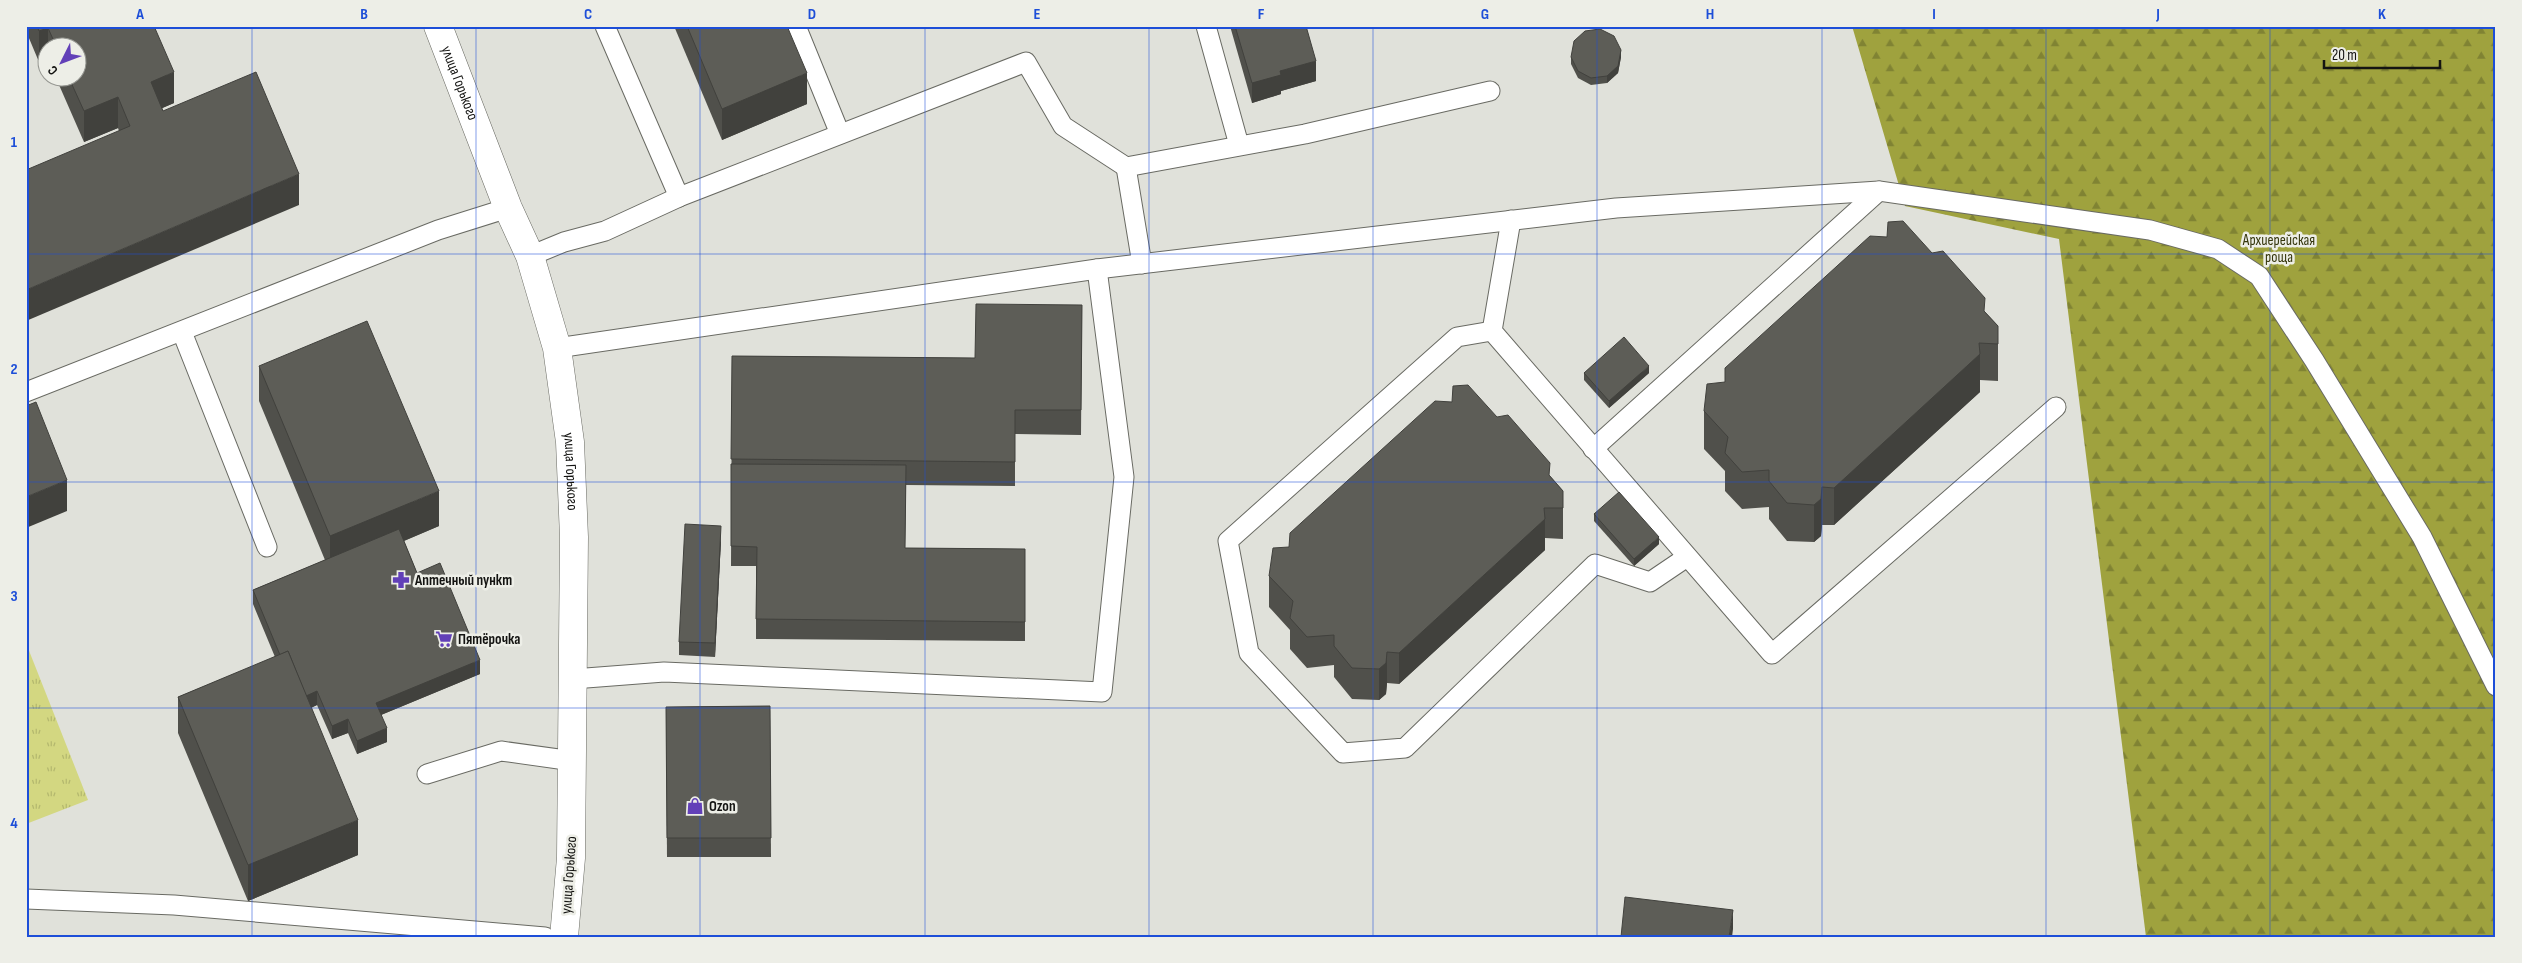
<svg xmlns="http://www.w3.org/2000/svg" width="2522" height="963" font-family="'Sofia Sans Condensed',sans-serif">
<defs>
<pattern id="forest-firs" width="22" height="20" patternUnits="userSpaceOnUse" patternTransform="scale(1.25)"><rect width="22" height="20" fill="#9fa23e"/><path d="M5 1l3.5 6h-7zM16 11l3.5 6h-7z" fill="#808333"/></pattern>
<pattern id="park-tufts" width="24" height="20" patternUnits="userSpaceOnUse" patternTransform="scale(1.25)"><rect width="24" height="20" fill="#d3d781"/><path d="M3 7l-1-3M5 7V3M7 7l1-3M15 17l-1-3M17 17v-4M19 17l1-3" fill="none" stroke="#b4b86e"/></pattern>
</defs>
<rect width="100%" height="100%" fill="#e0e1da"/>
<polygon fill="url(#forest-firs)" points="1852,26 2496,26 2496,937 2146,937 2059,239 1905,206"/>
<polygon fill="url(#park-tufts)" points="26,643 88,800 26,824"/>
<g fill="none" stroke-linecap="round" stroke-linejoin="round">
<g stroke="#696a63" stroke-width="21">
<g id="service">
<polyline points="605,26 679,197"/>
<polyline points="796,26 840,134"/>
<polyline points="1206,26 1239,145"/>
<polyline points="1126,167 1142,264"/>
<polyline points="1511,220 1492,331 1772,654 2056,407"/>
<polyline points="530,256 564,242 605,231 679,197 1026,62 1063,126 1126,167 1305,134 1490,91"/>
<polyline points="1492,331 1457,337 1228,541 1249,653 1343,753 1405,748 1595,564 1650,582 1687,557"/>
<polyline points="182,332 267,547"/>
<polyline points="557,348 1097,269 1616,208 1879,191 2150,230 2218,249 2259,276 2314,360 2422,537 2496,686"/>
<polyline points="26,392 438,230 508,208"/>
<polyline points="1593,449 1879,191"/>
<polyline points="573,679 664,672 1102,692 1124,477 1097,269"/>
<polyline points="427,774 501,751 573,761"/>
<polyline points="26,899 174,905 545,937"/>
</g>
</g>
<g stroke="#696a63" stroke-width="29">
<g id="minor">
<path id="s1" d="M438,26L508,208L530,256L557,348L570,442L574,537L571,858L564,937"/>
</g>
</g>
<use href="#service" stroke="#fff" stroke-width="19"/>
<use href="#minor" stroke="#fff" stroke-width="28"/>
</g>
<g fill="#50504b">
<polygon points="26,26 154,26 174,103 162,108 163,111 299,205 119,131 118,128 84,142 56,78 78,78 78,48 48,48 39,62 26,31"/>
<polygon points="674,26 787,26 807,104 722,140"/>
<polygon points="1230,26 1306,26 1316,81 1281,91 1281,94 1252,103"/>
<polygon points="1571,57 1621,57 1618,73 1607,83 1591,85 1578,78 1571,64"/>
<polygon points="1887,237 1985,312 1998,326 1998,381 1980,380 1980,392 1834,525 1822,525 1821,536 1814,542 1787,541 1769,519 1769,507 1742,509 1725,491 1725,471 1704,449 1704,411 1725,382"/>
<polygon points="1082,305 1081,435 1015,434 1015,486 906,485 905,548 1025,549 1025,641 756,639 756,566 731,566 732,356 975,358"/>
<polygon points="259,366 439,526 404,541 417,573 480,674 381,715 387,742 357,754 348,733 332,739 317,705 311,708 358,855 248,901 178,733 178,697 275,657 253,604 253,590 325,560 259,401"/>
<polygon points="1584,373 1649,373 1609,408 1584,380"/>
<polygon points="1550,476 1563,491 1563,539 1545,538 1545,550 1399,684 1387,683 1386,694 1379,700 1352,699 1334,677 1334,665 1307,668 1290,649 1290,630 1269,607 1269,576 1289,547"/>
<polygon points="1594,514 1659,544 1634,566 1594,521"/>
<polygon points="721,540 715,657 679,655 679,642"/>
<polygon points="770,706 771,857 667,857 666,707"/>
</g>
<g fill="#41413d">
<polygon points="48,28 48,59 39,62 39,31"/>
<polygon points="1621,50 1621,57 1618,73 1607,83 1607,76"/>
<polygon points="1316,61 1316,81 1281,91 1281,94 1252,103 1252,83 1280,71"/>
<polygon points="174,72 174,103 151,113 151,82"/>
<polygon points="807,73 807,104 722,140 722,109"/>
<polygon points="118,97 118,128 84,142 84,111"/>
<polygon points="299,174 299,205 26,321 26,290"/>
<polygon points="1980,354 1980,392 1834,525 1834,488"/>
<polygon points="1649,366 1649,373 1609,408 1609,401"/>
<polygon points="67,480 67,511 26,528 26,497"/>
<polygon points="1822,487 1822,525 1821,536 1814,542 1814,505"/>
<polygon points="439,491 439,526 330,572 330,536"/>
<polygon points="1545,519 1545,550 1399,684 1399,653"/>
<polygon points="721,526 721,540 715,657 715,643"/>
<polygon points="1659,537 1659,544 1634,566 1634,559"/>
<polygon points="1387,652 1387,683 1386,694 1379,700 1379,669"/>
<polygon points="480,660 480,674 376,717 376,703"/>
<polygon points="317,691 317,705 299,713 299,699"/>
<polygon points="348,719 348,733 332,739 332,726"/>
<polygon points="387,728 387,742 357,754 357,741"/>
<polygon points="358,820 358,855 248,901 248,865"/>
<polygon points="1733,910 1733,929 1732,937 1729,937"/>
</g>
<g fill="#5d5d57" stroke="#41413d">
<polygon points="37,26 154,26 174,72 151,82 163,111 256,72 299,174 26,290 26,170 130,126 118,97 84,111 69,78 78,78 78,48 57,48 48,28 39,31"/>
<polygon points="687,26 787,26 807,73 722,109"/>
<polygon points="1235,26 1306,26 1316,61 1280,71 1281,75 1252,83"/>
<polygon points="1600,29 1614,36 1621,50 1618,66 1607,76 1591,78 1578,71 1571,57 1574,41 1585,31"/>
<polygon points="1903,221 1932,253 1943,251 1985,298 1984,311 1998,326 1998,344 1979,343 1980,354 1834,488 1822,487 1821,499 1814,505 1787,503 1769,481 1769,470 1742,472 1725,453 1728,437 1704,411 1707,384 1725,382 1725,368 1870,236 1887,237 1888,222"/>
<polygon points="976,304 1082,305 1081,410 1015,410 1015,462 731,459 732,356 975,358"/>
<polygon points="367,321 439,491 330,536 259,366"/>
<polygon points="1624,337 1649,366 1609,401 1584,373"/>
<polygon points="1468,385 1497,417 1508,415 1550,463 1549,475 1563,491 1563,508 1544,508 1545,519 1399,653 1387,652 1386,663 1379,669 1352,668 1334,646 1334,635 1307,637 1290,618 1293,601 1269,576 1273,548 1289,547 1290,533 1435,401 1452,402 1453,386"/>
<polygon points="36,402 67,480 26,497 26,406"/>
<polygon points="731,464 906,465 905,548 1025,549 1025,622 756,619 757,547 731,546"/>
<polygon points="1619,492 1659,537 1634,559 1594,514"/>
<polygon points="685,524 721,526 715,643 679,642"/>
<polygon points="399,529 417,573 440,563 480,660 376,703 387,728 357,741 348,719 332,726 317,691 306,696 288,651 280,655 253,590"/>
<polygon points="288,651 358,820 248,865 178,697"/>
<polygon points="770,706 771,838 667,838 666,707"/>
<polygon points="1625,897 1733,910 1729,937 1621,937"/>
</g>
<path fill="none" stroke="#1d4ed8" stroke-width="1" stroke-opacity="0.55" d="M252,26V937M476,26V937M700,26V937M925,26V937M1149,26V937M1373,26V937M1597,26V937M1822,26V937M2046,26V937M2270,26V937M26,254H2496M26,482H2496M26,708H2496"/>
<defs>
<g id="pharmacy-bare" transform="scale(1.35)"><path d="M-2-6h4v4h4v4h-4v4h-4v-4h-4v-4h4Z" fill="#6240b8" stroke="#edeee7" stroke-width="2.5" paint-order="stroke"/></g>
<g id="supermarket-bare" transform="scale(1.35)"><path d="M-6-5.5h2.5l.6 2H6L4.5 2H-2.5L-4.4-4H-6ZM-1.5 3.2a1.3 1.3 0 1 0 .1 0ZM3 3.2a1.3 1.3 0 1 0 .1 0Z" fill="#6240b8" stroke="#edeee7" stroke-width="2.5" paint-order="stroke"/></g>
<g id="shop-bare" transform="scale(1.35)"><path d="M-5-2.5h2.3a2.7 3.5 0 0 1 5.4 0H5L5.5 6h-11ZM-1.5-2.5h3a1.5 2.3 0 0 0-3 0Z" fill="#6240b8" stroke="#edeee7" stroke-width="2.5" paint-order="stroke"/></g>
</defs>
<g fill-rule="evenodd">
<use href="#pharmacy-bare" x="401" y="580"/>
<use href="#supermarket-bare" x="444" y="639"/>
<use href="#shop-bare" x="695" y="806"/>
</g>
<g text-anchor="middle" dominant-baseline="central" stroke-width="5" stroke-linejoin="round" paint-order="stroke">
<g font-size="15" fill="#141412" stroke="#edeee7">
<text stroke="none"><textPath href="#s1" startOffset="61">улица Горького</textPath></text>
<text stroke="none"><textPath href="#s1" startOffset="468">улица Горького</textPath></text>
<text transform="translate(569 875) rotate(-86)">улица Горького</text>
</g>
<g font-size="15" fill="#36370d" stroke="#edeee7">
<text x="2279" y="240">Архиерейская<tspan x="2279" dy="17">роща</tspan></text>
</g>
<g font-size="15" font-weight="bold" fill="#141412" stroke="#edeee7" text-anchor="start">
<text x="415" y="580">Аптечный пункт</text>
<text x="458" y="639">Пятёрочка</text>
<text x="709" y="806">Ozon</text>
</g>
</g>
<rect width="2522" height="963" fill="none" stroke="#edeee7" stroke-width="55"/>
<g transform="translate(62 62) rotate(228)"><circle r="24" fill="#edeee7" stroke="#969792"/>
<path d="M0-4L9 19L0 12L-9 19Z" fill="#6240b8"/>
<text y="-8" font-size="14" font-weight="bold" text-anchor="middle" fill="#141412">С</text>
</g>
<path d="M2324 60v8h116v-8" fill="none" stroke="#141412" stroke-width="2.5"/>
<text x="2332" y="60" font-size="15" fill="#141412" stroke="#edeee7" stroke-width="4" paint-order="stroke">20 m</text>
<rect x="28" y="28" width="2466" height="908" fill="none" stroke="#1d4ed8" stroke-width="2"/>
<g font-size="16" text-anchor="middle" font-weight="bold" fill="#1d4ed8">
<text x="140" y="19">A</text>
<text x="364" y="19">B</text>
<text x="588" y="19">C</text>
<text x="812" y="19">D</text>
<text x="1037" y="19">E</text>
<text x="1261" y="19">F</text>
<text x="1485" y="19">G</text>
<text x="1710" y="19">H</text>
<text x="1934" y="19">I</text>
<text x="2158" y="19">J</text>
<text x="2382" y="19">K</text>
<text x="14" y="147">1</text>
<text x="14" y="374">2</text>
<text x="14" y="601">3</text>
<text x="14" y="828">4</text>
</g>
</svg>
